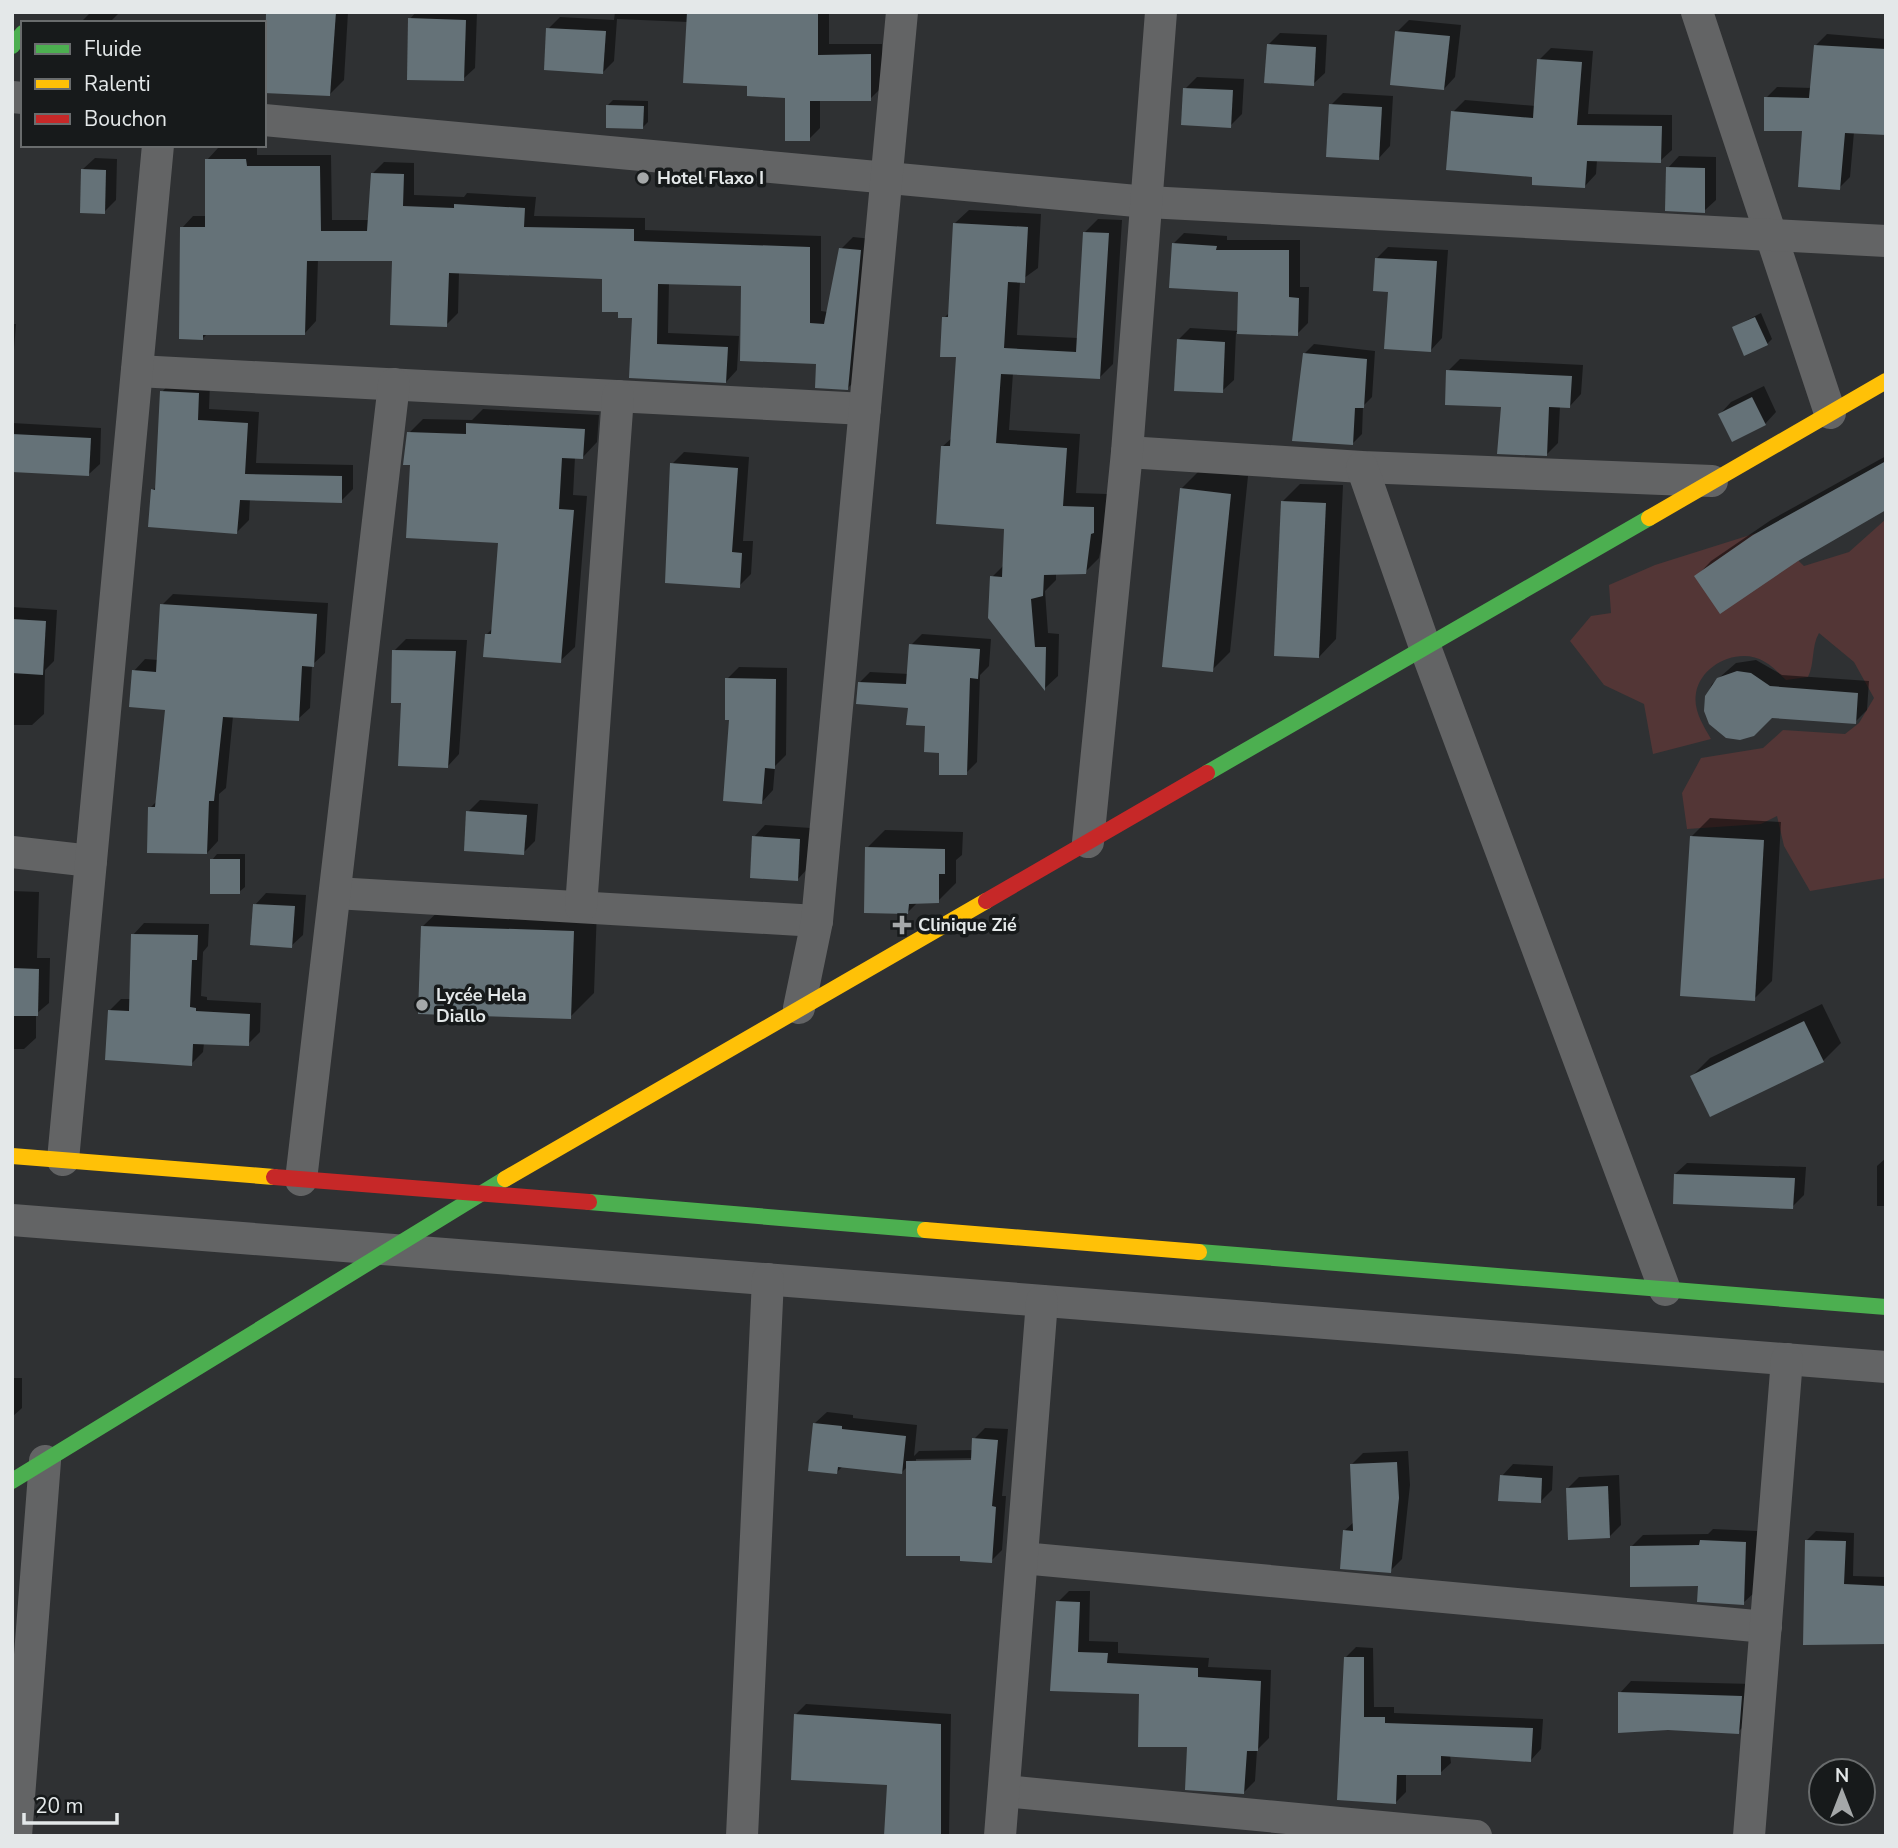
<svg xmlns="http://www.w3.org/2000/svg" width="1898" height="1848" font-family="'Nunito Sans',sans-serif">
<rect width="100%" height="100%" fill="#2f3133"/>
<path fill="#533636" d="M1886,519V878L1810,891L1784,846L1777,816L1761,824L1687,829L1682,793L1701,758L1763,748L1783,730L1845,734L1859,723L1874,698L1854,662L1819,633C1811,647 1815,663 1808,677L1786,680C1779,674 1773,666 1765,662C1740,646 1701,664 1696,693C1693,710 1703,725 1711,739L1653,754L1644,704L1604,685L1570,641L1591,616L1611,613L1609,585L1655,565L1766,530L1804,566L1849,552Z"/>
<g fill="#0007" fill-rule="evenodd">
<polygon points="91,12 120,12 109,23 80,23"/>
<polygon points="266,12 348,12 344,80 329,95 264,91"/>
<polygon points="416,12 477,12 475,68 463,79 410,19"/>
<polygon points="615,12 829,12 829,44 882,44 882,87 870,99 820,99 820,128 809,139 787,96 749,85 688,22 617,19 614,61 603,72 548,29 560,17 614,20"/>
<polygon points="1409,20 1461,25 1455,77 1444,89 1397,32"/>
<polygon points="1280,33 1327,35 1325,73 1313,84 1268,45"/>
<polygon points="1827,34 1886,39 1886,134 1854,132 1850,177 1839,188 1804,129 1766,98 1777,87 1812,88 1816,45"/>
<polygon points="1551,48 1593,51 1588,114 1672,115 1672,150 1660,161 1597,160 1596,174 1585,186 1534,175 1453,112 1465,100 1536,106 1539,60"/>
<polygon points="1197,77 1244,79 1242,114 1230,126 1185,89"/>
<polygon points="1343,93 1393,96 1390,146 1379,158 1331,105"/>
<polygon points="613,100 648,101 648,122 643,127 608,105"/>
<polygon points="218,148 257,148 257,155 331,155 332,220 370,220 372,174 384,162 414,163 414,195 464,197 467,193 536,197 534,216 645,218 645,230 821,236 821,311 828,312 841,249 853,237 872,239 859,376 848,388 742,285 669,282 668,333 739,336 737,370 726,382 631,377 634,316 603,278 459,272 458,313 446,325 394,259 318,259 316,321 305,333 208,333 202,339 182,228 193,216 207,216 207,160"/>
<polygon points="1679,156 1716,157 1716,200 1704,211 1668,168"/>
<polygon points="95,158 117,159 116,200 104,212 83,169"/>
<polygon points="969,210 1041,214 1038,268 1020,281 1017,335 1078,338 1084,233 1098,219 1122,220 1113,364 1099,378 1013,373 1009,430 1080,434 1076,493 1107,494 1107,518 1099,558 1085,572 1056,573 1056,580 1045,591 1048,633 1059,634 1058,676 1045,688 992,577 1004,565 1006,527 943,446 953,437 958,356 944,318 951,311 955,223"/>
<polygon points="1184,233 1227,236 1227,240 1300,240 1300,287 1309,287 1308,323 1297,334 1236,332 1234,380 1222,391 1178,340 1190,328 1239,331 1240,290 1173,244"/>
<polygon points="1388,247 1448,250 1442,338 1431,350 1390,291 1376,259"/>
<polygon points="1761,313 1772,339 1767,344 1734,327"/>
<polygon points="12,324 16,324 12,375"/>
<polygon points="1314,344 1375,351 1372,397 1363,406 1362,434 1353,443 1294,439 1305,353"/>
<polygon points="1460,359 1583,365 1581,394 1570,406 1560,406 1558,443 1547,454 1502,405 1448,371"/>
<polygon points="173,380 210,382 209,409 259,412 256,463 353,465 353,489 341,501 250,498 249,520 237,532 153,490 157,486 162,392"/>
<polygon points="1764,386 1776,412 1765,424 1720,414 1731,402"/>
<polygon points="483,409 599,415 597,442 583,457 575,457 573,495 587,496 575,647 560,661 486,635 494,627 500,541 412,463 409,433 423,419 472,420"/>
<polygon points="12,423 101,428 100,464 89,474 12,470"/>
<polygon points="684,452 749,457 743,541 753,541 751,574 739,586 672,464"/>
<polygon points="1886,456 1886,508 1696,577 1711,561 1771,520"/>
<polygon points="1199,471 1248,476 1230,652 1212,670 1181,489"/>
<polygon points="1300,484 1343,485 1336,639 1319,657 1282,502"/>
<polygon points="173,594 328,603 325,653 312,665 310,708 298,719 233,716 226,788 219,794 218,841 207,853 150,808 158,800 167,708 134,671 145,659 159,660 162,605"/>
<polygon points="12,607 57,610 54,661 45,670 44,714 32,725 12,725"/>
<polygon points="922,634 991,639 989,666 980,675 977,762 966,773 941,751 927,724 910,706 859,683 870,672 909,674 911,645"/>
<polygon points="406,639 467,640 459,754 448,766 403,702 394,651"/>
<polygon points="1756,660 1782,675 1869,681 1867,710 1855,722 1706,697 1712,684 1736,663"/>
<polygon points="739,667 787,668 786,755 775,766 773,790 762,802 731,718 727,679"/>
<polygon points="480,800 538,804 535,841 523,853 468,812"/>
<polygon points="1710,818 1781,822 1772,981 1754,999 1692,836"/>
<polygon points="765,825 811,828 809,867 798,879 754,837"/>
<polygon points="885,830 963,832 962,855 956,860 956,883 938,901 918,902 908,912 867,848"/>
<polygon points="217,854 245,854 245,887 239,892 212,860"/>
<polygon points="12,891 39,892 37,958 50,958 49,1003 36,1014 36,1038 24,1049 12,1049"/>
<polygon points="266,893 306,895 303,935 291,946 255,905"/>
<polygon points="447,903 597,908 594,993 570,1017 423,926"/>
<polygon points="144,923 209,924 208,946 203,952 201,996 207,997 207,1000 261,1003 260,1032 248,1044 204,1043 203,1052 191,1064 110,1010 121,999 131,999 133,935"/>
<polygon points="1822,1004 1841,1043 1823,1061 1692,1076 1710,1058"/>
<polygon points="1886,1158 1886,1206 1877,1206 1877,1166"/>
<polygon points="1687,1163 1806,1167 1804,1195 1792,1207 1675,1174"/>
<polygon points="12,1378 22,1378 22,1408 12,1417"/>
<path d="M827,1412L853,1415V1418L917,1425L914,1456L919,1451L974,1450V1439L985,1428L1008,1429L1002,1496H1006L1002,1550L991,1561L908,1466L902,1472L843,1466L836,1473L815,1423ZM980,1458V1462L916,1463V1459Z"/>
<polygon points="1408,1451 1410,1485 1402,1559 1390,1571 1344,1531 1354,1522 1352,1464 1363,1453"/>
<polygon points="1513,1464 1553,1466 1552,1490 1540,1502 1502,1476"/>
<polygon points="1619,1475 1621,1525 1610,1536 1568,1488 1579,1477"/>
<polygon points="1713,1529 1757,1531 1755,1592 1743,1603 1632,1546 1643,1535 1708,1534"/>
<polygon points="1816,1531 1854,1533 1853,1576 1886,1577 1886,1643 1807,1540"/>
<polygon points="1069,1591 1090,1591 1089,1641 1118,1642 1118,1653 1209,1658 1208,1667 1271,1670 1269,1738 1257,1750 1255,1781 1244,1792 1189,1746 1141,1692 1051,1690 1058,1602"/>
<polygon points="1356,1647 1373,1648 1374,1707 1394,1707 1394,1713 1543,1719 1541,1749 1531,1760 1450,1755 1451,1763 1440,1773 1406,1773 1406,1792 1396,1802 1339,1799 1345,1658"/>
<polygon points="1631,1681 1753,1684 1750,1720 1738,1732 1620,1693"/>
<polygon points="806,1704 951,1714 949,1836 886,1836 889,1783 796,1714"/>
</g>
<g fill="#657278">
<polygon points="266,12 336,12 330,96 264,93"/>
<polygon points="687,12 818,12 818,55 871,54 871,101 810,101 810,141 785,141 785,98 747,96 747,86 683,83"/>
<polygon points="408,18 466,20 464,81 407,80"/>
<polygon points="546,28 606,31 603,74 544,70"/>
<polygon points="1395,31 1450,36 1444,90 1390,85"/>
<polygon points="1267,44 1316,47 1314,86 1264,83"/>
<polygon points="1814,45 1886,49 1886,135 1845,133 1840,190 1798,187 1802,131 1764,131 1764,97 1809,98"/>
<polygon points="1537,59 1582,62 1577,125 1662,126 1661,163 1587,161 1585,188 1532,185 1532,177 1446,170 1451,111 1533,118"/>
<polygon points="1183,88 1233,90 1231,128 1181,125"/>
<polygon points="1329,104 1382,107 1379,160 1326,157"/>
<polygon points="606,105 644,106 643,129 606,128"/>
<polygon points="205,159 246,159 247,166 320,166 321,231 367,231 371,173 404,174 403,206 454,208 454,204 525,208 524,227 634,229 634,241 810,247 810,323 824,324 839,248 861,250 848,390 815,388 816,364 740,361 741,286 658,284 657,344 728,347 726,383 629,378 632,318 618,318 618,312 602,312 602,279 449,273 447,327 390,325 392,261 307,261 305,335 203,335 203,340 179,339 180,227 205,227"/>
<polygon points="1666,167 1705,168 1705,213 1665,211"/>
<polygon points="81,169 106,170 105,214 80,213"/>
<polygon points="953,223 1028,227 1025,283 1008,282 1004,348 1076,352 1083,232 1109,233 1100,379 1001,374 996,443 1067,448 1063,506 1094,507 1094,533 1091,534 1086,574 1044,575 1043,596 1031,599 1035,647 1046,647 1045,691 988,618 990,576 1002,577 1004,529 936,524 941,446 950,446 956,357 940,357 942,317 948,317"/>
<polygon points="1172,243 1217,246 1216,250 1289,250 1289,297 1299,298 1298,336 1237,334 1238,292 1169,288"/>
<polygon points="1375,258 1437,261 1431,352 1384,349 1388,292 1373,291"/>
<polygon points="1755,317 1768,345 1744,356 1732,327"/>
<polygon points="1177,339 1225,342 1223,393 1174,391"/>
<polygon points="1303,353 1367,359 1364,408 1355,408 1353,445 1292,441"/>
<polygon points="1446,370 1572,376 1570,408 1549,407 1547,456 1497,454 1501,407 1445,405"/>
<polygon points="160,391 199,393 198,420 248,423 245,474 342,476 342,503 240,500 237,534 148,527 151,489 155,490"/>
<polygon points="1752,397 1766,425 1732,442 1718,414"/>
<polygon points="466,423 585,429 583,459 562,458 559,509 574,510 561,663 483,657 485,634 491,634 498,543 406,538 410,465 403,465 407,432 466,434"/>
<polygon points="12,434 91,438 89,476 12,472"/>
<polygon points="1886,461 1886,510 1798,561 1720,614 1694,576 1753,535"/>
<polygon points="670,463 738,468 732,552 742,553 740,588 665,583"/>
<polygon points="1180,488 1231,494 1213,672 1162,667"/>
<polygon points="1281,501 1326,503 1319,658 1274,656"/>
<polygon points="160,604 317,614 314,667 302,666 299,721 223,717 214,801 209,801 207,854 147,853 148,807 155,807 165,710 129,707 132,670 156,672"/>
<polygon points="12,619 46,621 43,675 12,673"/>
<polygon points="909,644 980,649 978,679 970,678 967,775 939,775 939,753 924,752 925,726 906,725 908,708 856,704 858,682 906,684"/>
<polygon points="392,650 456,651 448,768 398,766 401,703 391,703"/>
<polygon points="1737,671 1751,673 1770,686 1858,693 1856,724 1772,718 1754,736 1740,740 1726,738 1709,724 1704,711 1705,696 1717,678"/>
<polygon points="725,678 776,679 775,769 765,768 762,804 723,801 729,720 725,720"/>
<polygon points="466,811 527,815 524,855 464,851"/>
<polygon points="752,836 800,839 798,881 750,878"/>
<polygon points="1690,836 1764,840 1755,1001 1680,996"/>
<polygon points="865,847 945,849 945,874 939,874 939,903 909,904 908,914 864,913"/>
<rect x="210" y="859" width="30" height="35"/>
<polygon points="253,904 295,906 292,948 250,945"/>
<polygon points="421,926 574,931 571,1019 418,1014"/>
<polygon points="131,934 198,935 197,960 192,960 190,1007 196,1008 196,1011 250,1014 249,1046 193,1044 192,1066 105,1060 108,1010 129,1011"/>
<polygon points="12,968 39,969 38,1016 12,1016"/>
<polygon points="1804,1021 1824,1062 1710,1117 1690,1076"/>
<polygon points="1674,1174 1795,1178 1793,1209 1673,1204"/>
<polygon points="813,1423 842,1426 842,1429 906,1436 902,1474 838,1467 837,1474 808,1471"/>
<polygon points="972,1438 998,1440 992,1506 996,1507 992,1563 960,1561 960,1556 906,1556 906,1461 971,1460"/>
<polygon points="1397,1462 1399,1498 1391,1573 1340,1569 1343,1530 1353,1531 1350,1464"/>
<polygon points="1500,1475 1542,1478 1541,1503 1498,1501"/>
<polygon points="1608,1486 1610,1538 1568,1540 1566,1488"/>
<polygon points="1700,1540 1746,1542 1744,1605 1697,1602 1698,1586 1630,1587 1630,1546 1699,1545"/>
<polygon points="1805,1540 1846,1541 1844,1584 1886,1586 1886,1644 1803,1645"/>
<polygon points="1056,1601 1080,1602 1078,1652 1108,1653 1107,1663 1198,1668 1198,1677 1261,1681 1258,1751 1247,1751 1244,1794 1185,1790 1187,1747 1138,1747 1139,1694 1050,1691"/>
<polygon points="1344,1657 1364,1657 1364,1717 1385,1717 1385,1723 1533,1728 1531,1762 1441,1756 1441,1775 1397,1775 1396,1804 1337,1800"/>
<polygon points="1618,1692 1742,1696 1739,1734 1668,1730 1618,1733"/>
<polygon points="794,1714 941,1724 941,1836 884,1836 887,1785 791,1780"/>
</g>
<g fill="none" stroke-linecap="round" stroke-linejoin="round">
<g stroke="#636465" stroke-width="32">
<polyline points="1697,12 1830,413"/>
<polyline points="12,97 23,98"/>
<polyline points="264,120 1147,202 1886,241"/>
<polyline points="137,371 865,409"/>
<polyline points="1127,452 1362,467 1712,481"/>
<polyline points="1362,467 1425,647 1665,1290"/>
<polyline points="1088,842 1127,452 1161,12"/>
<polyline points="12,852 91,861"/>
<polyline points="335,893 817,921"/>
<polyline points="581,907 618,396"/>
<polyline points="799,1008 817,921 902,12"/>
<polyline points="63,1160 158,145"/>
<polyline points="301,1180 394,384"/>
<polyline points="12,1220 1886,1367"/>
<polyline points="1022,1558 1766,1627"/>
<polyline points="1004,1791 1476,1836"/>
<polyline points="16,1836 45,1461"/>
<polyline points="742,1836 768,1279"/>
<polyline points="1000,1836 1042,1301"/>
<polyline points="1749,1836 1787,1359"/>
</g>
<g stroke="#4caf50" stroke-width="16">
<polyline points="12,46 23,33"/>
<polyline points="1207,773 1649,518"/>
<polyline points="589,1202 925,1230"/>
<polyline points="1199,1252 1886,1307"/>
<polyline points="12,1481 505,1179"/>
</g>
<g stroke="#ffc107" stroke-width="16">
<polyline points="1649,518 1886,381"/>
<polyline points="12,1156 274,1177"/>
<polyline points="505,1179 986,901"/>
<polyline points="925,1230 1199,1252"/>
</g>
<g stroke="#c62828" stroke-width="16">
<polyline points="986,901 1207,773"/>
<polyline points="274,1177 589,1202"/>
</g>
</g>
<g fill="#a5a8a9" stroke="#171a1b" stroke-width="2.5">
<circle cx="643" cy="178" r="7"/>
<path d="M898.5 914.5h7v7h7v7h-7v7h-7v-7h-7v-7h7z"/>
<circle cx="422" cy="1005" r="7"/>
</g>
<g text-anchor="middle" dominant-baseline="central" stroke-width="7" stroke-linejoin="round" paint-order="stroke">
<g font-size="18" font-weight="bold" fill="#e4e8e9" stroke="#171a1b" text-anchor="start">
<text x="657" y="178">Hotel Flaxo I</text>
<text x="918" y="925">Clinique Zié</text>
<text x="436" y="995">Lycée Hela<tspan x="436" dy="21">Diallo</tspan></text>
</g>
</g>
<rect width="1898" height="1848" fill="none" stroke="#e4e8e9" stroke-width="28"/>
<rect x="21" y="21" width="245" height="126" fill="#171a1b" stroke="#696c6d" stroke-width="2"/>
<rect x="35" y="44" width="35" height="10" fill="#4caf50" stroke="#696c6d" stroke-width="2"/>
<text x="84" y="56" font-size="21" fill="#e4e8e9">Fluide</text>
<rect x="35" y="79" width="35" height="10" fill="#ffc107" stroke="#696c6d" stroke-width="2"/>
<text x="84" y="91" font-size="21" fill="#e4e8e9">Ralenti</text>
<rect x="35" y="114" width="35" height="10" fill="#c62828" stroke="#696c6d" stroke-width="2"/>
<text x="84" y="126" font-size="21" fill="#e4e8e9">Bouchon</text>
<g transform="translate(1842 1792)"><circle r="33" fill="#171a1b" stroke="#696c6d" stroke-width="2"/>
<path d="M0-5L12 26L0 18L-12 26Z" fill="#a5a8a9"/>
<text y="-10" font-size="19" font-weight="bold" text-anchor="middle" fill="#e4e8e9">N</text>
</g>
<path d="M24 1813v10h93v-10" fill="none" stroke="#e4e8e9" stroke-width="3.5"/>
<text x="35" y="1813" font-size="21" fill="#e4e8e9" stroke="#171a1b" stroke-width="5" paint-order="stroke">20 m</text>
</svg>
